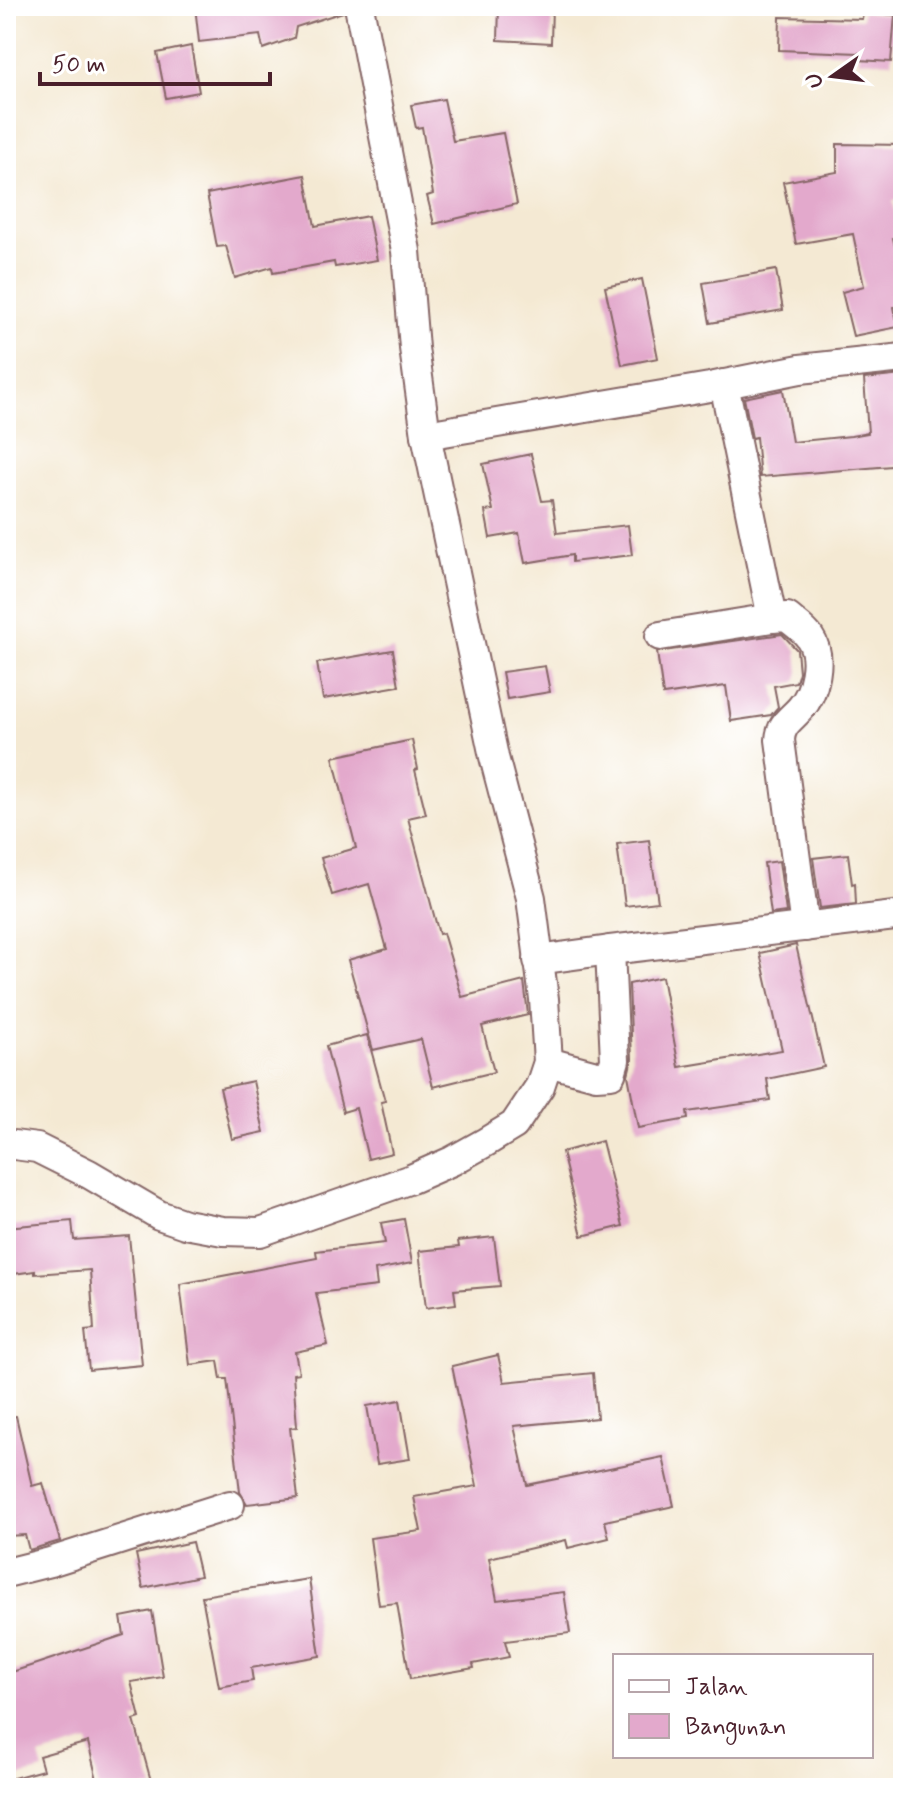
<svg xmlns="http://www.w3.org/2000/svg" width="909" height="1794" font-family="Mynerve,sans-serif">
<rect width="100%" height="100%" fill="#fff"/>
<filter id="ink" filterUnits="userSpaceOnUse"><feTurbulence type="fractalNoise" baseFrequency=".0125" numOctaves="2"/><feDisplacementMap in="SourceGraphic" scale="16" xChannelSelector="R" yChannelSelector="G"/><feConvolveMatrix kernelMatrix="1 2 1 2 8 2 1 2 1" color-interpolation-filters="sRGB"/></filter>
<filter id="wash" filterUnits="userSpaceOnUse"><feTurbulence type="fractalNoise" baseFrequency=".006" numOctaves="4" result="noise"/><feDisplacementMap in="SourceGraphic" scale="32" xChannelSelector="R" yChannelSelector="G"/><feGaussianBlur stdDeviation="1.8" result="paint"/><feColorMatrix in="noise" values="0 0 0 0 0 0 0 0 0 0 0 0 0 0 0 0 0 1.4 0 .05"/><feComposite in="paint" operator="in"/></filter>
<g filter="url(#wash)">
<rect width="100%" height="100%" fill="#f4e9d3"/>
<g id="blocks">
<g fill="#e3a9cc">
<polygon points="195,6 342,6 343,12 296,27 294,38 263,49 260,35 199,42"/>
<polygon points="499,6 552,6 551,43 498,40"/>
<polygon points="863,12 895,15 891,62 859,60 859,53 779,50 780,17 862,19"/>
<polygon points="191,46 199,92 166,98 157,53"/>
<polygon points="444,99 453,141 503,133 517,204 434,224 427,196 433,194 422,127 416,128 411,105"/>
<polygon points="837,144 903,145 903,200 893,201 900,237 893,238 903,279 903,305 894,307 898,327 853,336 842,292 864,286 853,234 796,244 783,182 837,172"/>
<polygon points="305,175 315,226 368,216 377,260 335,267 334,262 273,273 272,267 235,278 226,246 217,247 207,194"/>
<polygon points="776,270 783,310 710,323 703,283"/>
<polygon points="642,279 658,358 622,365 605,287"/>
<polygon points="903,375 903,465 760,477 756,437 752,438 744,398 783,390 792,442 851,436 868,433 864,379"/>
<polygon points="531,454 542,501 552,500 557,533 628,525 632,555 572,562 572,555 525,563 519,533 490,538 485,511 493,510 483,464"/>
<polygon points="782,634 797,650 799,672 796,682 774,686 778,707 771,715 731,721 726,686 663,695 657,652"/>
<polygon points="393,650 399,686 323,699 317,663"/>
<polygon points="545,666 550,692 507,699 502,672"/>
<polygon points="412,740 418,769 415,770 426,814 408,818 439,934 443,933 462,997 524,981 528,1015 482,1026 494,1072 433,1087 421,1039 373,1050 348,960 387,949 369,884 332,895 321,858 356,848 333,757"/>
<polygon points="649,840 658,902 625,906 617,844"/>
<polygon points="848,854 852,884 855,883 856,904 820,908 813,858"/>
<polygon points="779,861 786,912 771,914 764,863"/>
<polygon points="796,945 824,1067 767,1079 770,1100 687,1112 688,1119 638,1128 628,1075 632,1059 629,984 662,977 679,1067 782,1050 760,953"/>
<polygon points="367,1035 385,1101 381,1102 392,1153 368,1159 356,1108 343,1112 326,1046"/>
<polygon points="253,1081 264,1132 232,1139 220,1088"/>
<polygon points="602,1141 623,1226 582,1236 562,1152"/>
<polygon points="404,1219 412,1263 375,1270 377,1286 316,1293 328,1345 295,1352 299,1373 293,1374 297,1427 290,1428 298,1498 247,1504 240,1492 227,1379 221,1379 218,1361 190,1365 180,1284 317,1258 316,1251 385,1243 381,1223"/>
<polygon points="72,1221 74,1240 129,1236 142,1365 89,1370 85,1331 94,1330 90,1270 35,1274 35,1271 6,1275 6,1227"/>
<polygon points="494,1237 500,1286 454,1290 456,1304 426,1308 419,1251 459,1247 458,1241"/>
<polygon points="498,1355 504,1382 593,1373 597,1418 514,1426 527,1485 663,1457 674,1506 605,1521 609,1538 568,1548 566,1540 489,1558 497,1600 564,1592 570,1633 505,1641 509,1657 473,1664 474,1668 410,1679 397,1603 379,1605 370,1538 421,1531 414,1497 477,1486 452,1366"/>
<polygon points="400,1400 410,1459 377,1464 367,1406"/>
<polygon points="16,1416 32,1486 43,1483 60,1541 29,1550 25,1535 6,1536 6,1417"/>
<polygon points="192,1542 200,1576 143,1588 136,1554"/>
<polygon points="309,1579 320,1656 251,1668 253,1681 219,1687 202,1596"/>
<polygon points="152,1611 163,1677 131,1682 140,1718 134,1720 153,1788 99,1788 88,1742 39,1756 43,1770 6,1780 6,1674 124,1635 121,1617"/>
</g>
</g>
</g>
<g filter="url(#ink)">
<use href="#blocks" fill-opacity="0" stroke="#866666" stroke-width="2"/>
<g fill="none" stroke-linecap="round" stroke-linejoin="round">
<g stroke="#866666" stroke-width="32">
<g id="minor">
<path d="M724,384L772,618L787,617C794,623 805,630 810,638C823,657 815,693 800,709C790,720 781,724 780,740L805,927"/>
<polyline points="426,435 710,387 800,369 903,358"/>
<polyline points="660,636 772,618"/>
<polyline points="538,960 610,950"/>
<polyline points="548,1062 596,1075 611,1074 615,1060 610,950 903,915"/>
<polyline points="6,1144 37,1148 89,1174 159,1215 185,1224 223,1231 260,1232 411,1179 452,1161 486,1142 514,1125 540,1086 548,1062 544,999 531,898 494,757 426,435 414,348 406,251 359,6"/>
<polyline points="6,1573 50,1562 230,1505"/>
</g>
</g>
<use href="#minor" stroke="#fff" stroke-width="28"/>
</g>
</g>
<rect width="909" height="1794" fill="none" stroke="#fff" stroke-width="32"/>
<rect x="613" y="1654" width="260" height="104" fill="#ffffff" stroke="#b7a5aa" stroke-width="2"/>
<rect x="629" y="1680" width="40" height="12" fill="#ffffff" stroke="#b7a5aa" stroke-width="2"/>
<text x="685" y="1694" font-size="24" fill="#4a1f2b">Jalan</text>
<rect x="629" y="1714" width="40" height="24" fill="#e3a9cc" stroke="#b7a5aa" stroke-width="2"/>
<text x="685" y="1734" font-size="24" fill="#4a1f2b">Bangunan</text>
<g transform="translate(833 76) rotate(256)" stroke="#ffffff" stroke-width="6" paint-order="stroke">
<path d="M0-6L14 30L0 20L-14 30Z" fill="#4a1f2b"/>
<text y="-12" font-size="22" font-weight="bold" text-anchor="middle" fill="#4a1f2b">U</text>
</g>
<path d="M40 72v12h230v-12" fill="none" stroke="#4a1f2b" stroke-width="4"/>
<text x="52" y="72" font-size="24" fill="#4a1f2b" stroke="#ffffff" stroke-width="6" paint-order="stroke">50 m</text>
</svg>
